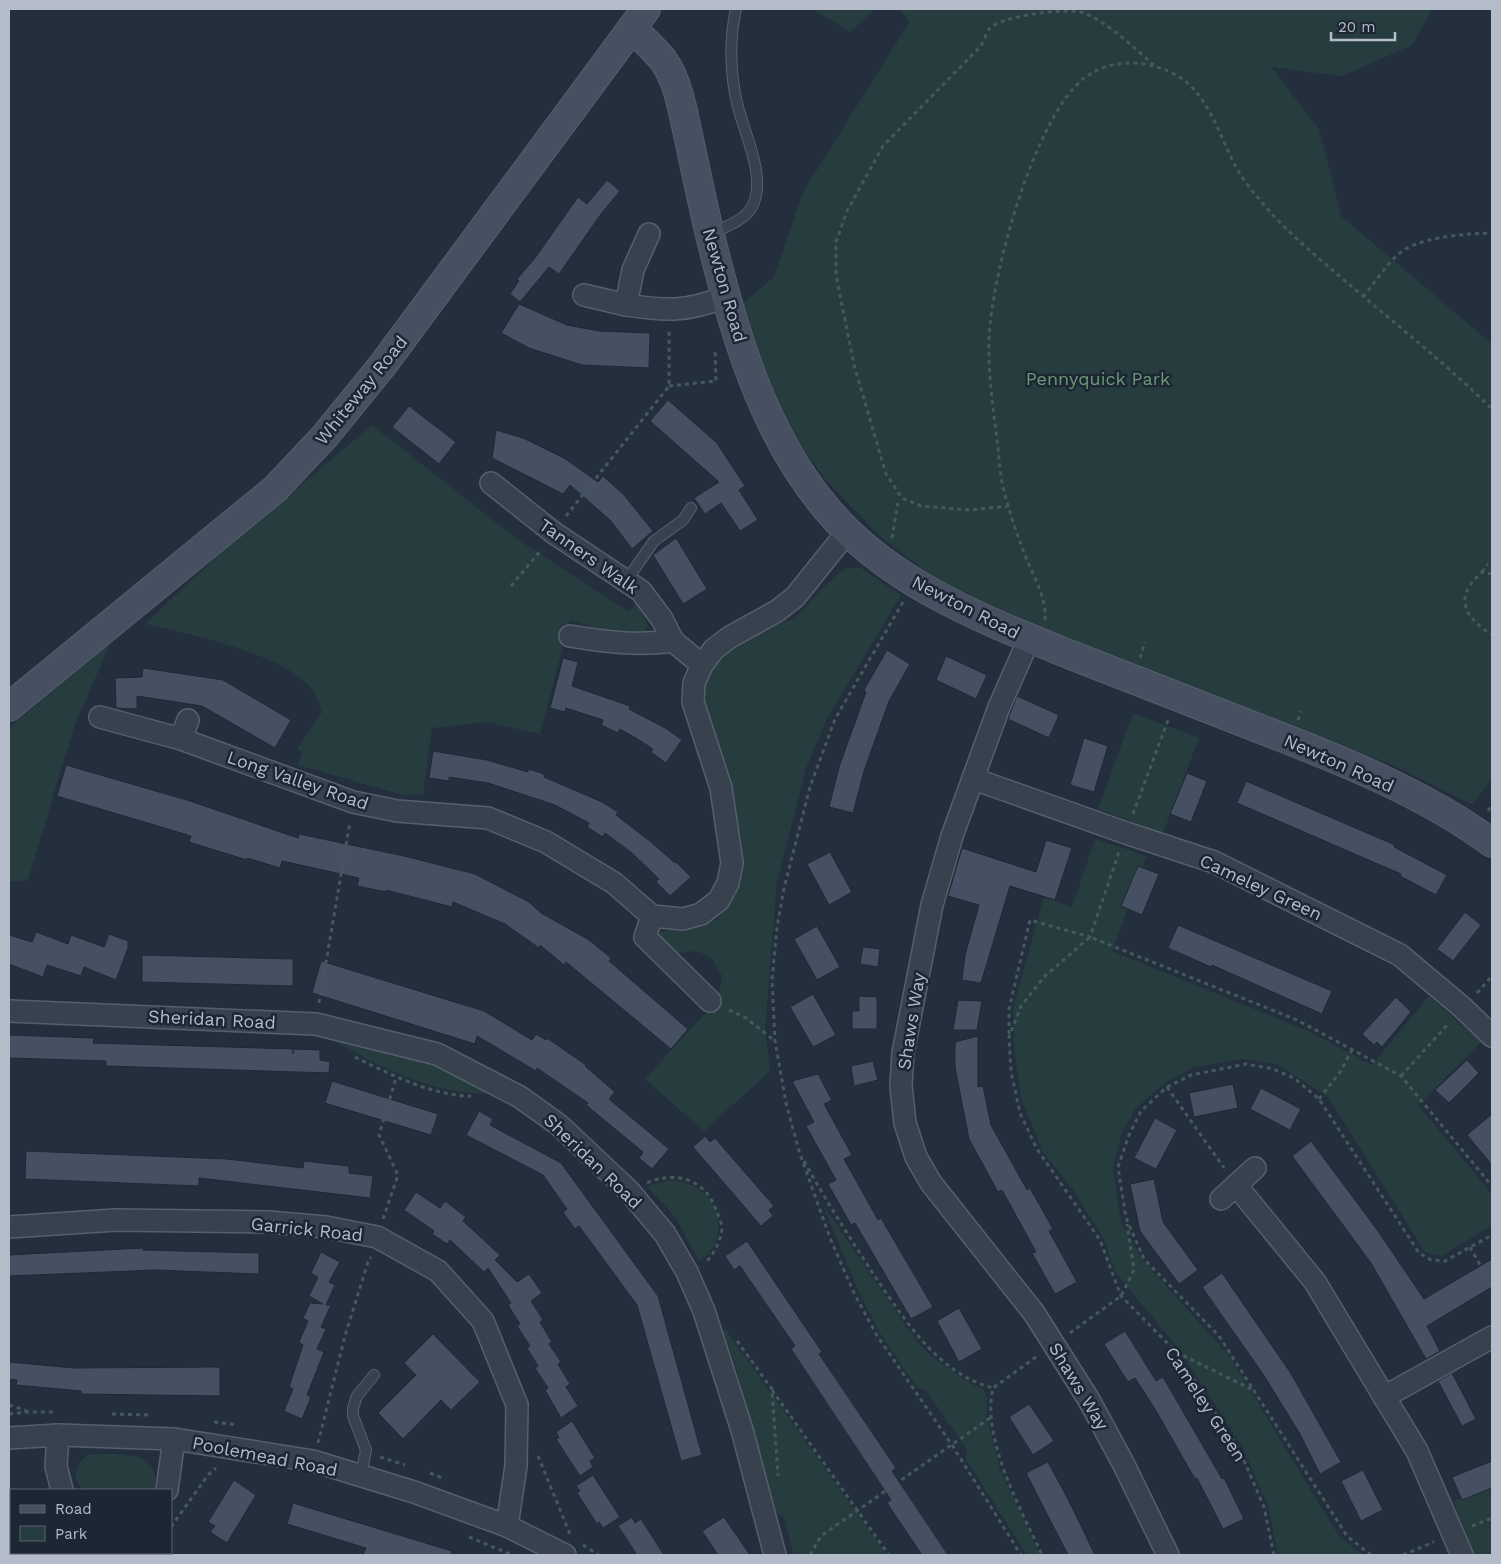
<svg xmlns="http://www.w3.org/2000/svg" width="1501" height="1564" font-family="'Work Sans',sans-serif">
<rect width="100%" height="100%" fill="#242f3e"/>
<g fill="#263c3f">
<polygon points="813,9 875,9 850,32"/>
<polygon points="899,9 1432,9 1412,45 1342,76 1271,67 1319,129 1341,216 1492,344 1492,778 1473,805 1393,765 1042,628 977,599 968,593 959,591 942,583 882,538 824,478 788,428 740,306 774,277 803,192 910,21"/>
<path d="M372,425L517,539L629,612L636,603L644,615L648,626L645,632L611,633L570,620L540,734L487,722L432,728L423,795H403L298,765L302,752L297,749L322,712C319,705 317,697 313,691C290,655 186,633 145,624L218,555Z"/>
<polygon points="847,568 861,568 901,595 827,719 806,768 777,882 765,1030 770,1071 704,1131 645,1079 718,999 722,976 711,957 697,951 675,953 665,946 660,932 698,926 718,919 732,901 740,859 731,786 702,703 705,671 731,641 793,619 835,576"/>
<polygon points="111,642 75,724 28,880 9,882 9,728"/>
<polygon points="1133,713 1199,738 1163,833 1098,809"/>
<polygon points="1095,839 1147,856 1112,951 1308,1031 1372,1065 1429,996 1481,1042 1418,1105 1492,1194 1492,1225 1442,1256 1425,1252 1328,1097 1277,1064 1240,1059 1193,1068 1166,1082 1135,1109 1121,1135 1113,1167 1121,1223 1142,1259 1230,1357 1339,1536 1363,1555 1278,1555 1268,1506 1242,1446 1178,1348 1115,1272 1104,1239 1074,1191 1043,1152 1022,1101 1015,1057 1013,1008 1044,897 1072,907"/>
<path d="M320,1033L439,1065L493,1093C430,1097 373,1062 320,1033Z"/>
<path d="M672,1180C686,1182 700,1187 710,1199C724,1217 721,1251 699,1261L675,1217L647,1186Z"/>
<polygon points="822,1203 910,1332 928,1354 971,1384 982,1388 985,1393 987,1400 986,1414 1000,1469 1040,1555 1027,1555 965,1458 967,1450 925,1389 917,1388 880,1333 858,1290"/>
<polygon points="726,1330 887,1555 794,1555 784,1518 776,1512 736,1368 723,1331"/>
<path d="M89,1454C119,1455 161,1447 155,1490H84C70,1476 75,1465 89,1454Z"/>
<polygon points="1492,1485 1492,1552 1484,1555 1471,1555 1454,1501"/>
</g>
<g fill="#455162" stroke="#1f2835">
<polygon points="607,180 620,191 601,214 559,274 549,267 520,302 510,294 519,281 517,279 535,258 578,197 587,204"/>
<polygon points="519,304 567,325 599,331 650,333 649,368 582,365 529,348 501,333"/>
<polygon points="668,400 717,443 745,486 739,490 758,520 740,531 721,503 705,514 694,498 719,482 650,421"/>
<polygon points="409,406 456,442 439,464 392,427"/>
<polygon points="496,430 523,438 564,458 598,482 603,476 624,495 653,531 632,549 611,521 570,485 563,494 492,458"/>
<polygon points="676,538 707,589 683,604 653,555"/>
<polygon points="887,650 910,664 889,701 864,771 853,813 829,807 839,767 866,692 864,690"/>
<polygon points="946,656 987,675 976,699 936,680"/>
<polygon points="563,658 578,662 572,686 630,706 629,709 667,729 682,740 666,763 651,752 653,749 636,738 620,729 618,733 601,725 603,720 566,708 565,712 550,708"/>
<polygon points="143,668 223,680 291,720 275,748 202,706 137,696 137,709 116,708 115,678 142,677"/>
<polygon points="1017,696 1059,715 1049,738 1008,719"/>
<polygon points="1084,738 1108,746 1094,792 1070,785"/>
<polygon points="433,751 487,760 528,772 528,769 544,774 544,777 602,802 618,812 616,815 651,842 675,863 676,862 691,877 670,896 656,882 659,879 632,853 605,833 603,837 587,827 589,823 555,805 488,783 449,777 449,781 429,778"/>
<polygon points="66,765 190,801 298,838 299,834 404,856 475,874 529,902 541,913 589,940 611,958 609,961 688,1029 671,1049 566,962 564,965 540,945 539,948 505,924 453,902 452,907 386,890 386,892 357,886 359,878 282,861 280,868 247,858 247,860 189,842 191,836 57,796"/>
<polygon points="1187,773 1207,781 1191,822 1170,814"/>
<polygon points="1246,781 1395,845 1394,847 1447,875 1436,895 1400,876 1401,874 1237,803"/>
<polygon points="1046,840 1072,848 1055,900 1010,886 981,983 962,980 965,955 979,905 948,896 962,848 1036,872"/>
<polygon points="830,852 852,892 829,905 807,864"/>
<polygon points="1138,866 1159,874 1142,915 1121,906"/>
<polygon points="1465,912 1481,925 1453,961 1437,949"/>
<polygon points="1178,925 1332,991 1322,1014 1212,965 1211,967 1168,948"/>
<polygon points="817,926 840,967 817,980 794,939"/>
<polygon points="36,932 68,944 71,935 104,947 109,934 128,941 128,948 116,980 84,967 81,976 47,965 43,977 9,964 9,935 32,942"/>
<polygon points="863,947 880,949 878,967 860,964"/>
<polygon points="142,955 293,959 293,986 142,982"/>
<polygon points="321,961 484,1011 532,1040 536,1034 546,1040 547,1038 586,1065 585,1066 615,1092 609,1099 669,1149 652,1169 639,1158 643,1152 586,1105 588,1103 537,1068 536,1071 477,1036 475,1044 312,993"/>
<polygon points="813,994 836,1035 813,1047 790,1007"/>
<polygon points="859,996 877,997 877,1029 852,1029 852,1011 859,1011"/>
<polygon points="1396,997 1411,1012 1382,1047 1377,1042 1374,1045 1362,1034"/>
<polygon points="958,1000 982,1001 977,1030 953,1030"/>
<polygon points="9,1035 94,1038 93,1043 293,1049 293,1054 294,1049 320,1050 320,1060 330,1062 329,1073 106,1066 106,1061 9,1058"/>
<polygon points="978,1036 978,1087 983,1086 991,1125 1027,1190 1030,1188 1053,1229 1049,1231 1077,1282 1055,1294 1032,1253 1036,1252 1002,1190 998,1192 969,1139 955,1067 955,1042"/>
<polygon points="1467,1060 1479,1073 1449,1103 1435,1090"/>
<polygon points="873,1061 878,1080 854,1086 851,1066"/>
<polygon points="818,1074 832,1100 824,1104 852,1155 844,1159 878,1220 881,1218 933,1307 911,1319 855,1223 851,1225 828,1184 836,1180 806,1126 814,1122 792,1081"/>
<polygon points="332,1081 438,1114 431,1135 325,1103"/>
<polygon points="1233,1084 1238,1108 1194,1117 1189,1093"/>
<polygon points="1261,1088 1301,1109 1290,1130 1250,1109"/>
<polygon points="479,1111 493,1119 490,1125 561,1163 658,1296 702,1455 681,1461 637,1305 579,1226 575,1229 563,1212 567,1209 543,1175 466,1135"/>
<polygon points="1492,1114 1492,1165 1467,1135"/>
<polygon points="1155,1118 1177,1130 1156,1169 1134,1158"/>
<polygon points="705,1136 710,1142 715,1138 774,1206 769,1210 773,1216 761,1226 693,1147"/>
<polygon points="1311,1141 1378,1231 1424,1299 1492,1259 1492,1287 1427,1326 1440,1351 1426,1359 1371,1263 1292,1156"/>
<polygon points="26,1151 227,1159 303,1168 304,1161 349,1166 349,1173 373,1176 370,1198 199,1178 199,1186 25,1179"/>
<polygon points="1154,1179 1163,1222 1198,1270 1179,1284 1140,1231 1130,1184"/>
<polygon points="416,1192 440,1208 445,1201 466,1217 463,1221 500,1255 495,1260 517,1282 529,1274 542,1293 531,1301 543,1320 540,1322 552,1342 549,1344 561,1362 558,1364 570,1384 566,1387 578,1406 561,1418 545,1390 548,1388 535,1368 538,1366 527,1348 530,1346 517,1326 520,1324 508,1305 511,1303 488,1268 484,1272 450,1240 447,1244 432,1234 434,1231 404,1210"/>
<polygon points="747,1241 822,1352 819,1354 896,1468 892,1471 948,1555 922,1555 887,1503 891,1500 791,1349 795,1346 740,1266 734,1270 725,1256"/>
<polygon points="143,1248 143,1250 259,1253 259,1274 155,1270 9,1276 9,1255"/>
<polygon points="321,1252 340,1262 329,1282 335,1285 326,1305 331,1305 321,1327 326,1329 317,1349 324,1352 307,1395 311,1397 302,1419 284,1411 293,1389 289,1387 303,1345 299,1342 308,1321 303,1318 310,1303 323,1304 309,1296 318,1277 311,1273"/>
<polygon points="1222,1273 1290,1372 1341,1462 1320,1474 1300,1434 1263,1374 1202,1287"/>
<polygon points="959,1308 982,1349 959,1362 937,1321"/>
<polygon points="1125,1331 1156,1381 1163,1377 1222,1479 1224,1478 1244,1519 1223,1529 1197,1478 1195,1479 1155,1409 1135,1378 1128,1382 1104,1344"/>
<polygon points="433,1334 480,1382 451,1410 441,1400 403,1439 378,1413 416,1375 404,1363"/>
<polygon points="9,1362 74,1368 220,1367 220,1396 81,1394 81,1391 16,1385 17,1380 9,1379"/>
<polygon points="1452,1373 1476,1419 1462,1426 1438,1381"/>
<polygon points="1029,1404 1054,1441 1033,1455 1009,1417"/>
<polygon points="572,1421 595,1458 590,1461 593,1467 580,1476 556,1439 559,1438 556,1432"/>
<polygon points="1492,1461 1492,1488 1462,1500 1452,1477"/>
<polygon points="1048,1462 1070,1503 1095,1555 1068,1555 1026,1473"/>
<polygon points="1363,1470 1383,1510 1361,1521 1341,1481"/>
<polygon points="593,1475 620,1517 603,1528 599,1522 597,1524 577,1493 580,1491 576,1486"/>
<polygon points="234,1480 256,1495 227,1543 210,1532 215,1526 208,1522"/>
<polygon points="293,1503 452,1551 451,1555 363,1555 366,1548 287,1524"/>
<polygon points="632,1517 635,1523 641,1519 664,1555 637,1555 618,1526"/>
<polygon points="724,1517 750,1555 718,1555 702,1531"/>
</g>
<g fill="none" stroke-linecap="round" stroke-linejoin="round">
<g stroke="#565f6c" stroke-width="12">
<g id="lane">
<path d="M711,234C724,227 741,222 750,210C769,183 745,135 738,107C730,76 729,40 736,9"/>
<polyline points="626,581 654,541 683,520 691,508"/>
<polyline points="361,1476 366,1450 353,1416 353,1408 357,1396 374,1375"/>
</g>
</g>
<g stroke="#565f6c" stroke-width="24">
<g id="street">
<path d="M649,234L633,270L626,305C667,311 686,312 725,297"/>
<polyline points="584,295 626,305"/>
<polyline points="491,483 554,533 641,591 662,619 673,641 702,665"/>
<path d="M570,636C606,642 637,646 673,641"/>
<polyline points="1029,639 999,707 952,836 932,905 903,1053 901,1086 905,1123 916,1157 931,1183 1034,1313 1089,1400 1123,1463 1168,1555"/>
<polyline points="100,717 181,739 353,802 397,811 488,818 546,842 614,883 652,916 683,919 701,914 719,900 728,883 732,863 721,788 693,702 694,683 702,665 714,649 730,637 777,611 795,597 848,531"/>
<polyline points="181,739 188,720"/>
<polyline points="974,779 1126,833 1214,862 1400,955 1463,1008 1492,1036"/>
<polyline points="652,916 645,937 710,1001"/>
<polyline points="9,1011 316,1024 437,1054 520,1097 559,1125 629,1191 665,1234 687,1272 704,1311 742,1430 775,1555"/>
<polyline points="1236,1185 1315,1282 1417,1451 1462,1555"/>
<polyline points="1221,1199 1255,1168"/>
<polyline points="9,1227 116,1220 268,1222 326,1227 377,1237 438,1271 483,1321 517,1405 516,1466 507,1526"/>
<polyline points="1384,1397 1492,1337"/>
<polyline points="58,1435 56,1466 62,1490"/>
<polyline points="9,1438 58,1435 174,1439 313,1461 414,1492 507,1526 565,1555"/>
<polyline points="167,1490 174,1439"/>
<polyline points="146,1553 150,1555"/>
</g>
</g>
<g stroke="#565f6c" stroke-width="30">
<g id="secondary">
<path d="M632,28C642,38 654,49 663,60C679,82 683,113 689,139C696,172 703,206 711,239C734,333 763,433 826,508C888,583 984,620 1071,655C1135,680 1199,705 1263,730C1341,760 1424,793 1492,843"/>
<polyline points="9,707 275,489 324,437 382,366 646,9"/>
</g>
</g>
<g stroke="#44595c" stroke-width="3" stroke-dasharray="4 4" stroke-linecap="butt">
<path d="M1363,297C1375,283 1387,263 1401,252C1423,236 1466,234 1492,233"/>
<polyline points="669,386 716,381 715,349"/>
<path d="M1009,506L970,510L921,506L902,498L886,474L876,440L854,365L836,275V242L847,211L883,146L981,46C984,41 986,33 990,28C1001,16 1068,7 1084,13C1108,22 1135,49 1155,66"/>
<polyline points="566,516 669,386 669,329"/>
<polyline points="892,538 898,503"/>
<polyline points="1482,572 1488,564"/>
<path d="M1492,574L1482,572C1453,597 1464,617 1492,635"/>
<polyline points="511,586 542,549"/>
<polyline points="903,602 835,719 810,787 784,888 777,927 772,980 775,1041 786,1103 799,1151 830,1238 854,1293 876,1334 952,1445 1021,1555"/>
<path d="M1045,620C1047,596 1031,573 1023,550C1016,531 1009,511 1004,491C1000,476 999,460 998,446C993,410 988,374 989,338C992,274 1033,121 1083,79C1109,58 1145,59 1174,74C1208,91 1219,136 1236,167C1242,178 1251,190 1259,199C1282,227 1310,251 1337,274C1389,319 1443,361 1492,409"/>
<polyline points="1140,658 1145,642"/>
<polyline points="1298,720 1301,711"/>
<polyline points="1488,811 1492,805"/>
<polyline points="1133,814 1168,720"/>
<polyline points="1477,993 1492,976"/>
<polyline points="319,1003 350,822"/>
<polyline points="729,1010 746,1018 775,1041"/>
<polyline points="1009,1034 1009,1009 1030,920 1090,937 1119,852"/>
<path d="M355,1057C389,1074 433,1096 471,1096"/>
<polyline points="1401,1076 1449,1023"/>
<polyline points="1167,1087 1224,1168"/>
<polyline points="1319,1099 1340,1072 1352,1050"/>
<path d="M804,1161C825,1199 848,1235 872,1272C903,1317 936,1373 993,1388"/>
<path d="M647,1183C676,1170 706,1180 716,1210C718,1215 722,1223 722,1228C721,1242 714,1252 706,1263"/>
<polyline points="383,1219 398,1175 379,1135 396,1078"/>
<polyline points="1470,1247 1492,1286"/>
<polyline points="1070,1333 1121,1296 1134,1270 1127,1224"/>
<polyline points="737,1341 772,1389 778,1476"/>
<polyline points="1176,1352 1253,1390"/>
<path d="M1036,1357L993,1388C981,1439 1021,1509 1042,1555"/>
<polyline points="772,1390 889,1555"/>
<polyline points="9,1405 27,1411"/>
<polyline points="9,1414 27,1412 55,1412"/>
<polyline points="112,1414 150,1415"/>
<polyline points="214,1422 237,1425"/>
<polyline points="318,1443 345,1336 368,1262 371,1257"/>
<polyline points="538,1456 570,1534"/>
<polyline points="380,1457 405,1465"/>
<polyline points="430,1473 445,1479"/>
<polyline points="1472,1526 1492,1518"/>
<polyline points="171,1527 208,1475 216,1468"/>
<polyline points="469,1537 512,1555"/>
<polyline points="583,1545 599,1555"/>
<polyline points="810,1555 821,1536 990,1418"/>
<polyline points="1274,1555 1264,1507 1240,1451 1176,1352 1121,1296 1100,1240 1037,1149 1020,1113 1011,1071 1009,1037 1021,1006 1045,976 1090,937 1297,1020 1401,1076 1492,1186"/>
<polyline points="1371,1555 1347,1536 1219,1336 1144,1259 1126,1218 1118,1167 1129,1135 1141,1111 1167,1087 1191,1075 1246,1064 1273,1069 1294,1078 1319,1099 1419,1253 1431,1260 1445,1261 1492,1235"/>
<polyline points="1403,1555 1434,1542"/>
</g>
<use href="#lane" stroke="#38414e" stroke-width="10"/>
<use href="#street" stroke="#38414e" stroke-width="21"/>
<use href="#secondary" stroke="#465061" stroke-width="28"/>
</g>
<g text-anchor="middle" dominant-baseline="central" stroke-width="5" stroke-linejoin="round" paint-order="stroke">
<g font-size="18" fill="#b4bcc9" stroke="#1d2633">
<text transform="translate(725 285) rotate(74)">Newton Road</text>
<text transform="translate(361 390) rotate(-51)">Whiteway Road</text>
<text transform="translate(589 556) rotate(35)">Tanners Walk</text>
<text transform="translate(966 607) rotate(27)">Newton Road</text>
<text transform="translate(1339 763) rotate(24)">Newton Road</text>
<text transform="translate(298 780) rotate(19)">Long Valley Road</text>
<text transform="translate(1261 887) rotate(25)">Cameley Green</text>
<text transform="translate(212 1019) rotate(3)">Sheridan Road</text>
<text transform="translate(911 1021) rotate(-81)">Shaws Way</text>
<text transform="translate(593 1161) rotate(44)">Sheridan Road</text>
<text transform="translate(307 1229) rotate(6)">Garrick Road</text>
<text transform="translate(1079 1386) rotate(59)">Shaws Way</text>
<text transform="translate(1206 1404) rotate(57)">Cameley Green</text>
<text transform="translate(265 1456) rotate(11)">Poolemead Road</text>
</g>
<g font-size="18" fill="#6b9a76" stroke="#1d2633">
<text x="1098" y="378">Pennyquick Park</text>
</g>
</g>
<rect width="1501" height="1564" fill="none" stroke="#b4bcc9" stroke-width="20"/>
<rect x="10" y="1489" width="162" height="65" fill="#1d2633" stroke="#59626f"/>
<rect x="20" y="1505" width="25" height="8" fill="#465061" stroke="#59626f"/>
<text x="55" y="1514" font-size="15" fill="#b4bcc9">Road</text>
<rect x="20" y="1526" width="25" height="15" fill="#263c3f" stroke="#59626f"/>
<text x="55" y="1539" font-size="15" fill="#b4bcc9">Park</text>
<path d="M1331 32v8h64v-8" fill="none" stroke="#b4bcc9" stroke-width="2.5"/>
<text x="1338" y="32" font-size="15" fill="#b4bcc9" stroke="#1d2633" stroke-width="4" paint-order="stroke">20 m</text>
</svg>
